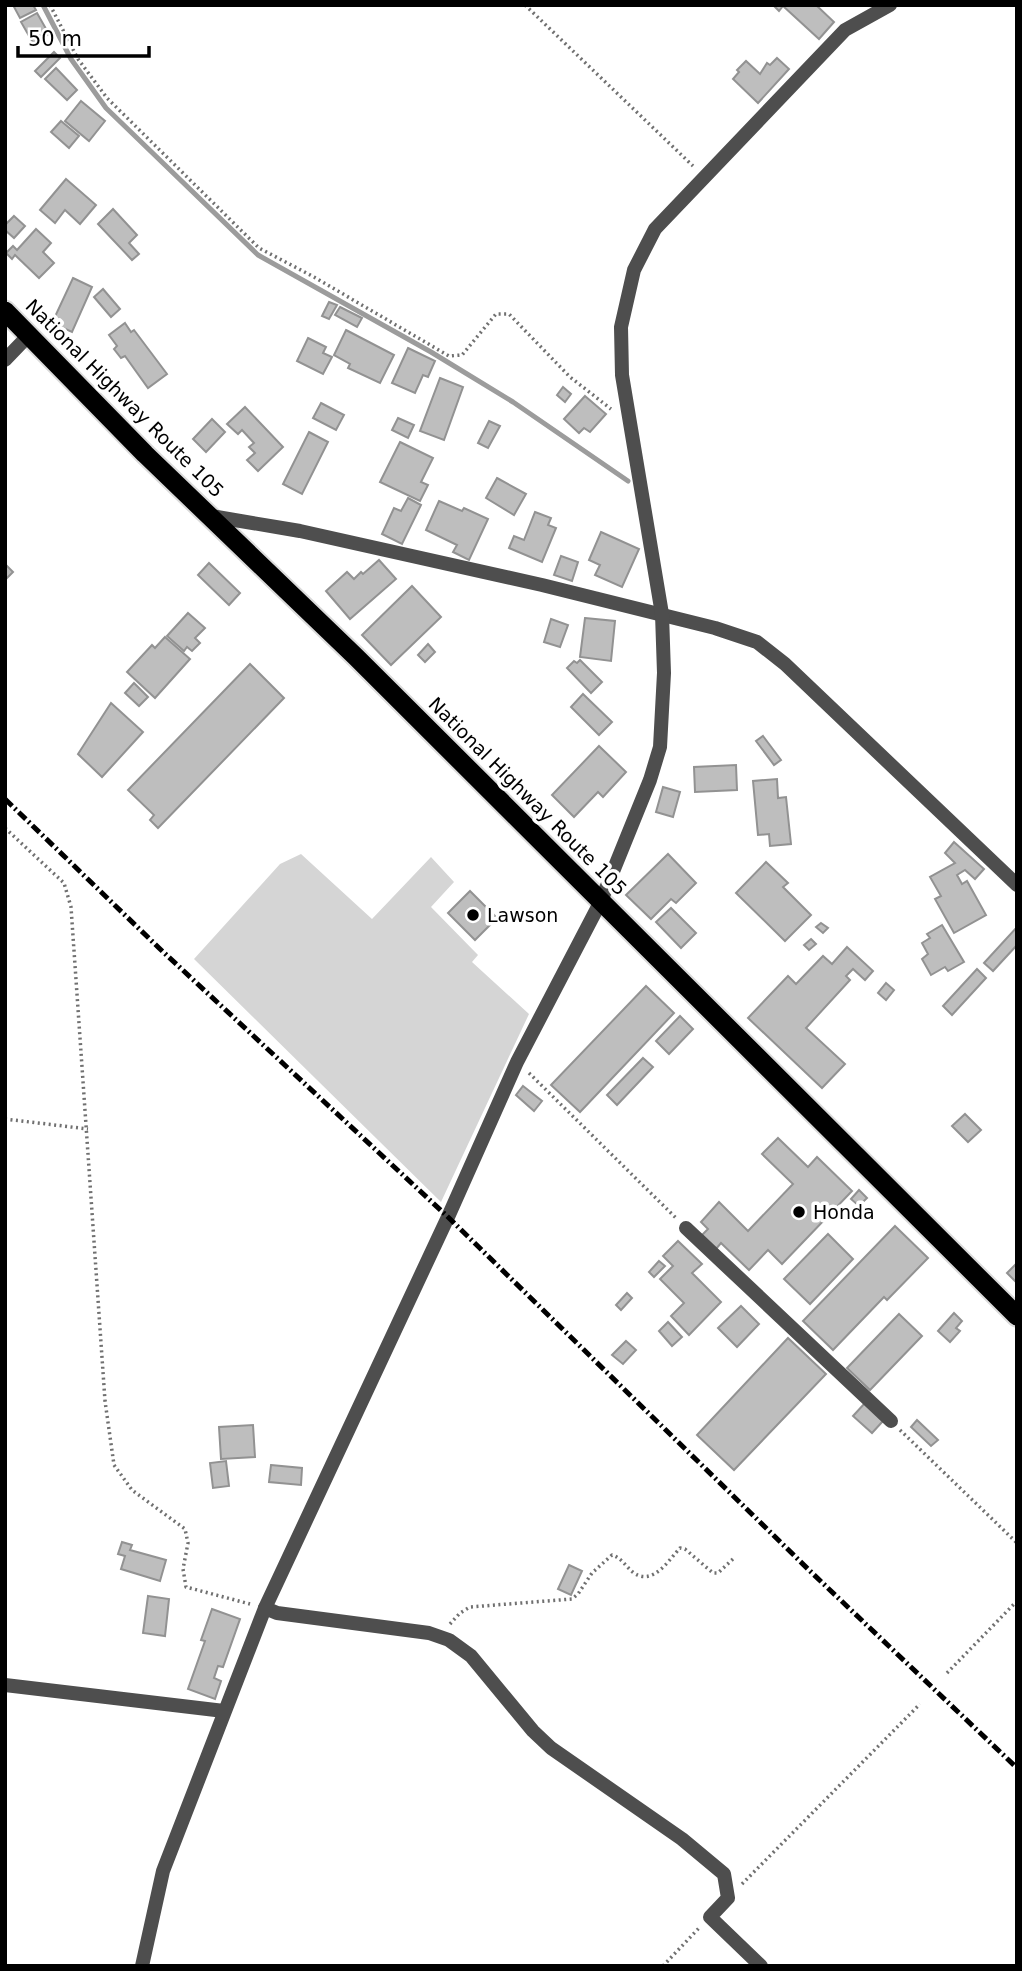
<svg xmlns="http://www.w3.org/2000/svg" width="1022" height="1971" font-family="'DejaVu Sans',sans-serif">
<rect width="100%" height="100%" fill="#fff"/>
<polygon fill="#d5d5d5" points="301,854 372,919 431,857 454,882 431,907 478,955 472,962 529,1014 441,1202 194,959 280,864"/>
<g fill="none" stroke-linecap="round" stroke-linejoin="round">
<polyline stroke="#9c9c9c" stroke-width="5" points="43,5 71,59 106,108 258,255 431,352 513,402 628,481"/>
</g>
<g fill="#bebebe" stroke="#929292" stroke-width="2">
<polygon points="13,5 33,5 36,10 20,18"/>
<polygon points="773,5 816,5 834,22 819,39 783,6 779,11"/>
<polygon points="37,13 49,34 33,43 21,22"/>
<polygon points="54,52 60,58 41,77 35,71"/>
<polygon points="777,58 789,69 758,103 733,79 739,72 737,70 746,61 760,74 767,63 770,65"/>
<polygon points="56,68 77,90 67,100 45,79"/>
<polygon points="81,101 105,121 89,141 65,121"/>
<polygon points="61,121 79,136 69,148 51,132"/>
<polygon points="66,179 96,205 80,224 65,210 55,223 40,210"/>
<polygon points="113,209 137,235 129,243 139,254 132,260 98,224"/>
<polygon points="14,216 25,226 14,238 5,230 5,225"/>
<polygon points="36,229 51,243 43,252 54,263 39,278 15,255 12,259 6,253 13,246 17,250"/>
<polygon points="73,278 92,287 72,332 52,323"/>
<polygon points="103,289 120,309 111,317 94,297"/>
<polygon points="329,302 337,305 329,319 322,316"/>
<polygon points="340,307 362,318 357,327 335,315"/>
<polygon points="125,323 131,332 134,330 167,374 148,388 125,356 121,358 114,349 117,346 109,335"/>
<polygon points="346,330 394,355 380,383 348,368 350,364 334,355"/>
<polygon points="308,338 326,347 323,353 332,357 323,374 297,361"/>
<polygon points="408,348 435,361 428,377 423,375 415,393 392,383"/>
<polygon points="440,378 463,387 444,440 420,431"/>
<polygon points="563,387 571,394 565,402 557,395"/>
<polygon points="585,396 606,414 590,432 584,428 579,433 564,419"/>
<polygon points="321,403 344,415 336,430 313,418"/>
<polygon points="245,407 283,447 258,471 247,460 255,453 249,447 254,443 242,430 238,434 227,424"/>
<polygon points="398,418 414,425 408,438 392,430"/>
<polygon points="212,419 225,432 206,452 193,439"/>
<polygon points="489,421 500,426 488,448 478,443"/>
<polygon points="309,432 328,442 302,494 283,484"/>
<polygon points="400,442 433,458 421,482 428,485 420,501 380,482"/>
<polygon points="497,478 526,494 514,515 486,498"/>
<polygon points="408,498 421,505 402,544 382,534 394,508 401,511"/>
<polygon points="439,501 462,511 464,508 488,519 469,560 453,552 457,545 426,530"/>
<polygon points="535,512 551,518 548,525 556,528 542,562 509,548 514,536 524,540"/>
<polygon points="601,532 639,549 622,587 595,575 600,565 589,560"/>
<polygon points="561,556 578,562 572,581 554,575"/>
<polygon points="379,560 396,579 350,619 326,591 347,572 354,579 361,572 363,574"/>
<polygon points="209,563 240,593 229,605 198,575"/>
<polygon points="5,564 13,572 5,580"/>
<polygon points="412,586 441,617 391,665 362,635"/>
<polygon points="188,613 205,628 195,638 200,643 192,651 187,647 184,651 167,636"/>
<polygon points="585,618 615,621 611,661 580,657"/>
<polygon points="551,619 568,625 560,647 544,642"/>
<polygon points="165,637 190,659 155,698 127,672 152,645 155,648"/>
<polygon points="428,644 435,652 425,662 418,655"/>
<polygon points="580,660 602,682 591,693 567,668 574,661 577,663"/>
<polygon points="250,664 284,698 158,828 150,820 154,815 128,790"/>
<polygon points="134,683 148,697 139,706 125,693"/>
<polygon points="583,694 612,722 599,735 571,707"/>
<polygon points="111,703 143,732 102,777 78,754"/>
<polygon points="763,736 781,760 774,765 756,741"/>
<polygon points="599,746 626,772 603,797 598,792 574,817 552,795"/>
<polygon points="736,765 737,790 695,792 694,767"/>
<polygon points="777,779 778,798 786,797 791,844 770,846 769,834 758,835 753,781"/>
<polygon points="663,787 680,792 673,817 656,812"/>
<polygon points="954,842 984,869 975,879 965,870 957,875 962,884 967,881 986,915 954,933 935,899 941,896 930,877 955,863 945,853"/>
<polygon points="668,854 696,883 676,903 671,899 651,919 626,895"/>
<polygon points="766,862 788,883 783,887 811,915 785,941 736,893"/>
<polygon points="470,891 497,918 475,940 448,913"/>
<polygon points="671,908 696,933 681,948 656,922"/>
<polygon points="821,923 828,928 823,933 816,927"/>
<polygon points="942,925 964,962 948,971 945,967 931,975 922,959 928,954 922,943 930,938 927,934"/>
<polygon points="1017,927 1017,945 993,971 984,963"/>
<polygon points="811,939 816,944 809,950 804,945"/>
<polygon points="847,947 873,971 865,980 853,969 846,976 850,980 806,1028 845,1064 822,1088 748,1018 788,976 796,984 823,956 832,964"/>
<polygon points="977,969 986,978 952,1015 943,1006"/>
<polygon points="886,983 894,990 886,1000 878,993"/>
<polygon points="646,986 674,1013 580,1112 551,1085"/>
<polygon points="680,1016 693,1029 669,1054 656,1041"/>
<polygon points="643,1058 653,1067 617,1105 607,1095"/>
<polygon points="523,1086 542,1101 534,1111 516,1095"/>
<polygon points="965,1114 981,1130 968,1142 952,1126"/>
<polygon points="778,1138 808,1167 817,1157 852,1191 782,1264 768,1250 749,1270 721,1243 716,1249 702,1235 708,1229 701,1222 719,1202 748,1231 793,1184 762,1154"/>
<polygon points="859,1190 867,1198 859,1206 851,1199"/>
<polygon points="895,1226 928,1258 887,1300 884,1297 833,1350 803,1321"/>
<polygon points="828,1234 853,1259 810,1304 784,1279"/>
<polygon points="678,1241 702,1264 692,1273 721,1302 689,1335 671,1316 684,1303 660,1279 673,1266 663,1256"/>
<polygon points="659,1261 665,1266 654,1277 649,1272"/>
<polygon points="1017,1263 1017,1283 1007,1273"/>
<polygon points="627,1293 632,1298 621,1310 616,1305"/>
<polygon points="741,1306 759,1324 737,1347 718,1328"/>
<polygon points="954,1313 962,1321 956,1328 960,1331 950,1342 938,1331"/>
<polygon points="899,1314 922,1336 870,1390 847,1368"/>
<polygon points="668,1322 682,1337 672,1346 659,1331"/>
<polygon points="788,1338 826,1374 734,1470 697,1435"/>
<polygon points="626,1341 636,1350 623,1364 612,1355"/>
<polygon points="865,1403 883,1421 872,1433 853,1416"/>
<polygon points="917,1420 938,1440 931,1446 911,1427"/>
<polygon points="253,1425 255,1457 221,1459 219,1427"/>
<polygon points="226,1461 229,1486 213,1488 210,1463"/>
<polygon points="271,1465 302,1468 301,1485 269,1482"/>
<polygon points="122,1542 132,1545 130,1550 166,1560 160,1581 121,1569 125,1556 118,1554"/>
<polygon points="569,1565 582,1571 571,1595 558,1589"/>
<polygon points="148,1596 169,1599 165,1636 143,1633"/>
<polygon points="212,1609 240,1619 223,1667 218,1666 214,1678 221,1681 215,1699 188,1689 205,1641 201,1640"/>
</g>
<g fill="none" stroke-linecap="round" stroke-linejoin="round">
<g stroke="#dbdbdb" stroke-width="23">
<polyline id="trunk" points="5,311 145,454 356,657 1017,1316"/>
</g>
<g stroke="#707070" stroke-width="3.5" stroke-dasharray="2 3.5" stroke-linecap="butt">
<polyline points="50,5 78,59 107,98 259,248 314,277 449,356 462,355 496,314 509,314 570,377 611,409"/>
<polyline points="525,5 693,166"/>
<polyline points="5,828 64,883 71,907 105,1401 114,1465 132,1490 185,1529 188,1543 183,1569 186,1587 250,1604"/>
<polyline points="529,1073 676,1218"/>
<polyline points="5,1119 88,1129"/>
<polyline points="900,1430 1017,1543"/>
<path d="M450,1624L460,1613L470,1607L572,1599L578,1594L592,1573L612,1555C622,1558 626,1567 634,1573C653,1586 669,1560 680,1548L685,1549L713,1573H718L734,1558"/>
<polyline points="947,1673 1017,1601"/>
<polyline points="742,1884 920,1704"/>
<polyline points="663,1966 699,1928"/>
</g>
<g stroke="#4e4e4e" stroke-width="14">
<polyline points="5,360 29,335"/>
<polyline points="211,516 300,531 542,585 715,628 757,642 785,664 1017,885"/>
<polyline points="686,1228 891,1421"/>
<polyline points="265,1608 277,1613 429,1633 449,1640 471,1656 533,1731 551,1748 682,1839 724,1874 728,1898 710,1917 761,1966"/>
<polyline points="5,1685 224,1711"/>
<polyline points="142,1966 163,1871 265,1608 448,1217 517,1062 601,901 650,780 660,747 664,673 662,614 622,375 621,327 634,270 655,229 845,30 890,5"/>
</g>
<use href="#trunk" stroke="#000" stroke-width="19"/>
<polyline stroke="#000" stroke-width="5" stroke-dasharray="10 3.5 2 3.5" stroke-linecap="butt" points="5,799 159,948 448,1217 810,1571 1017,1768"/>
</g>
<g fill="#000" stroke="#fff" stroke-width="2.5">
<circle cx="473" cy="915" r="7"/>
<circle cx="799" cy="1212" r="7"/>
</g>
<g text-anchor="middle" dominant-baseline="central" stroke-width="7" stroke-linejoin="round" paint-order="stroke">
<g font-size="19" fill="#000" stroke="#fff">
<text transform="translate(125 398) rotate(45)">National Highway Route 105</text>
<text transform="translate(528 796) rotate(45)">National Highway Route 105</text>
</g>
<g font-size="19" fill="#000" stroke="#fff" text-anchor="start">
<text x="487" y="915">Lawson</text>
<text x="813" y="1212">Honda</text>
</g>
</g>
<rect width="1022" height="1971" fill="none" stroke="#000000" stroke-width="14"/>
<path d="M18 46v10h131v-10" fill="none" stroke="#000000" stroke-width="3.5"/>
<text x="28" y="46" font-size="21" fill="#000000" stroke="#ffffff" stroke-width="5" paint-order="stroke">50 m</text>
</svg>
